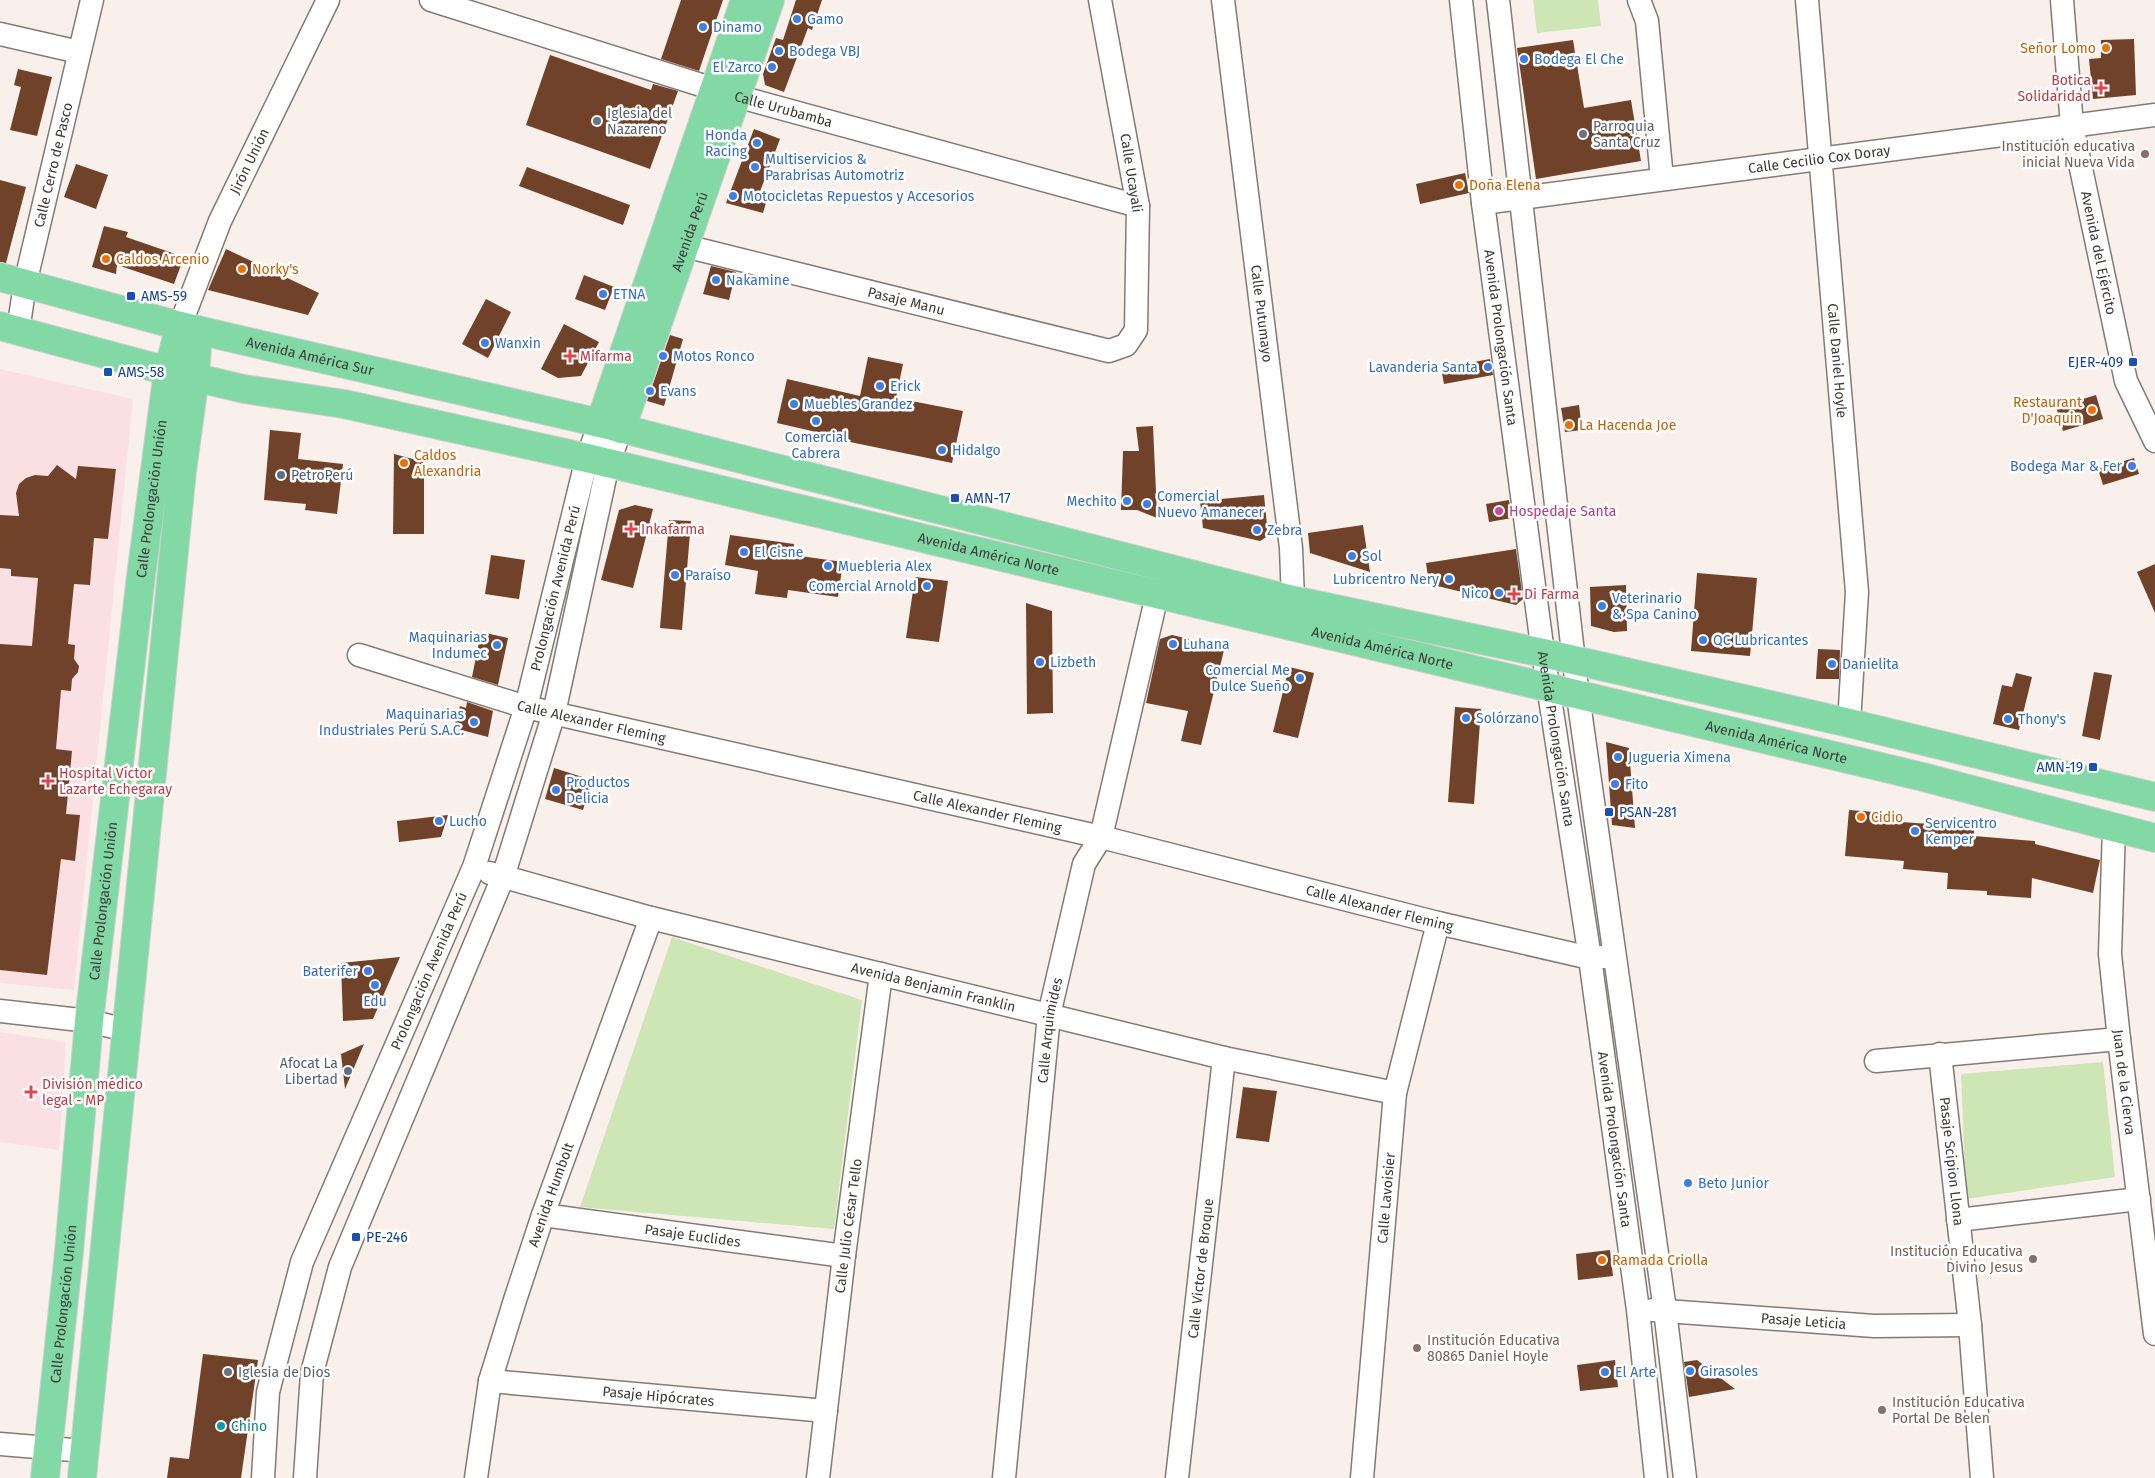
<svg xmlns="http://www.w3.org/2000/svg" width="2155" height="1478" font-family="'Fira Sans',sans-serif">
<rect width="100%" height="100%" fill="#faf0eb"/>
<g fill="#fbe0e3">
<polygon points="0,369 133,399 74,990 0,983"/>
<polygon points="0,1032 66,1042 59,1150 0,1142"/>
</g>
<g fill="#cee5b5">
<polygon points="1533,0 1598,0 1601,26 1537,33"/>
<polygon points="672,937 862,1000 834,1229 580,1207"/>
<polygon points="2103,1062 2115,1177 1966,1199 1961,1074"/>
</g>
<g fill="#704229">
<polygon points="681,0 723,0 699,71 661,59"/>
<polygon points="796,0 822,0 812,30 808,28 784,92 765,85 763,74 776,38 783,40"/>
<polygon points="2134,39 2136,95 2093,99 2089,59 2101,58 2101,40"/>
<polygon points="1573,40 1584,108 1631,100 1641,161 1536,179 1517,48"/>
<polygon points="550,55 651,90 653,84 678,91 650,169 526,125"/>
<polygon points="18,69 52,77 37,136 10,130 21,87 14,85"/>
<polygon points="754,129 780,139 759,194 768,196 763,213 726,203"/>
<polygon points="76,164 108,175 96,209 64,197"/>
<polygon points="527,167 630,205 623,225 519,186"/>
<polygon points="1465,173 1469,193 1420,204 1416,184"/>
<polygon points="0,180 26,187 6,263 0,262"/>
<polygon points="104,226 128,232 126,237 184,257 174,284 117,265 116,274 92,267"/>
<polygon points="226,249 319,293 308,315 208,290"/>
<polygon points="711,266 736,272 729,300 703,294"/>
<polygon points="584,275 614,287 605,310 575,299"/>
<polygon points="486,299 511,312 488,358 462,344"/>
<polygon points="564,324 599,342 581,376 558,378 541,369"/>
<polygon points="670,335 683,339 664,406 647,401"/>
<polygon points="868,357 903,364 896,398 963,411 952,463 850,442 851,440 777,423 787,379 860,396"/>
<polygon points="1490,359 1493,375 1444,384 1441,368"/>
<polygon points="2096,395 2103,419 2063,431 2056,407"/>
<polygon points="1579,405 1582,430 1565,432 1561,408"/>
<polygon points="1153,426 1156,492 1157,518 1137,510 1121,510 1123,451 1139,451 1136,427"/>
<polygon points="270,430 301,433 298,459 343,464 337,514 305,510 306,504 264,500"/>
<polygon points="394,454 424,462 424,534 393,534"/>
<polygon points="2134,458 2139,474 2103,485 2098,469"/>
<polygon points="57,465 76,479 78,466 116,469 108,539 94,538 90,585 74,584 68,644 75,645 74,659 79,666 78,672 72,679 71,691 61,690 56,749 72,751 66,814 80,815 75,861 61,859 47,975 0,970 0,644 32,646 38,578 11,576 11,569 0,568 0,515 19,516 16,493 19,484 26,478 35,475 48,476"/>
<polygon points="1264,495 1268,536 1260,541 1203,528 1200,501"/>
<polygon points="1509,500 1512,518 1489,522 1486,504"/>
<polygon points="635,505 653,509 633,588 601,580 619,510"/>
<polygon points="669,520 691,521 682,630 660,628"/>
<polygon points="1363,525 1370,572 1310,553 1308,533"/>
<polygon points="730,535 794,544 793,555 843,562 838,597 788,590 787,598 755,594 758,571 725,565"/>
<polygon points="1516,549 1523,599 1516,605 1429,584 1426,563"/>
<polygon points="491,555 525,560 519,599 485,594"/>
<polygon points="2155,564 2155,613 2137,572"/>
<polygon points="1697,573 1757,578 1750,656 1691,651"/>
<polygon points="915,577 948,581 939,642 906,638"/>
<polygon points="1626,585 1627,631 1614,632 1591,626 1590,587"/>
<polygon points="1026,603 1052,611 1053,713 1027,714"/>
<polygon points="481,632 508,638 498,685 472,677"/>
<polygon points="1172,635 1189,639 1188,642 1224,650 1201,745 1181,741 1188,711 1146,703 1160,639"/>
<polygon points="1818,649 1840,650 1839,679 1816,679"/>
<polygon points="1289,667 1314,673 1298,738 1273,732"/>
<polygon points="2094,672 2112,675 2100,740 2082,736"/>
<polygon points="2016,673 2032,677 2019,730 1993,724 2002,685 2012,687"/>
<polygon points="467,702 493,711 488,737 454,728 460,706 466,708"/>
<polygon points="1455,707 1481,709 1474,804 1448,802"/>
<polygon points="1606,742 1629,748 1635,828 1612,825"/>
<polygon points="554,768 592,780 583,810 545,799"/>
<polygon points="1849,810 1887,813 1886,821 1974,827 1974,836 2035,841 2035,844 2100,860 2093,893 2032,878 2031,898 1987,895 1987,891 1947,889 1948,873 1903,869 1904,861 1845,856"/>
<polygon points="448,815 441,837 399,842 397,821"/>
<polygon points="400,957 373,1019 343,1021 341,963"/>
<polygon points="364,1044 345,1089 341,1054"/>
<polygon points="1243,1087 1277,1091 1269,1142 1236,1138"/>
<polygon points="1610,1250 1613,1276 1578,1280 1576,1254"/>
<polygon points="203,1354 258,1360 241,1478 167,1478 170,1457 189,1459"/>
<polygon points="1615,1360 1618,1387 1580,1391 1577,1365"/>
<polygon points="1697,1360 1735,1389 1689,1397 1684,1362"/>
</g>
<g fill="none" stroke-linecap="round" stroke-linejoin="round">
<g stroke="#837a76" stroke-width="25">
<g id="minor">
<path id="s1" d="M431,0L736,96L1138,206"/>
<path id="s2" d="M1223,0L1291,548L1293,600L1291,616"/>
<path id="s3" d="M1461,0L1483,203L1543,653L1590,958L1638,1310L1656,1478"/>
<polyline points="1498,0 1578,696 1665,1310 1685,1478"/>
<polyline points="1639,0 1647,21 1662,179"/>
<path id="s4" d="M1807,0L1857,592L1849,723"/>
<path id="s5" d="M2062,0L2072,126L2126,381L2155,441"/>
<polyline points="0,34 79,52"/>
<path id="s6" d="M1483,203L2155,115"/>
<path id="s7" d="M685,246L1109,351L1126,345L1136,330L1138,206L1100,0"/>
<path id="s8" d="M180,326L220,221L328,0"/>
<path id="s9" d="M18,331L25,284L92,0"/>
<path id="s10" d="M359,655L526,707L1101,837L1438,923L1590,958L1603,957"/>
<path id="s11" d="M2114,828L2110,954L2119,1039L2155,1334"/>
<path id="s12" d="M490,873L651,918L1224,1058L1395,1093"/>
<polyline points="0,1011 89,1021 126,1030"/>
<path id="s13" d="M1940,1054L1970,1325L1982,1478"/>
<polyline points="1876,1061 2119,1039"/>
<path id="s14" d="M543,1215L844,1256"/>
<polyline points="1958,1220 2139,1199"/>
<path id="s15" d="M1652,1310L1874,1326L1970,1325"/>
<path id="s16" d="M490,1381L826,1411"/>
<polyline points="0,1444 85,1451"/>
<path id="s17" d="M263,1478L268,1392L302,1262L474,867L526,707L587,458L600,423"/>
<polyline points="305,1478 312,1373 340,1267 503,877 554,713 608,464 621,429"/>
<path id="s18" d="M476,1478L490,1381L515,1300L543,1215L651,918"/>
<path id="s19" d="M818,1478L844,1256L881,974"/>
<path id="s20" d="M1004,1478L1049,1015L1084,864L1101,837L1157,595"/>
<path id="s21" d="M1177,1478L1224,1058"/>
<path id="s22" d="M1362,1478L1395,1093L1438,923"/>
</g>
</g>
<g stroke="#d0cfcf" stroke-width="30">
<g id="major">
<path id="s23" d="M0,277L180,326L600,423L1293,600L1543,653L1849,723L2155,797"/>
<path id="s24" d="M0,326L168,371L244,389L344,404L587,458L1923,777L2155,838"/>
<polyline points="600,423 745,0"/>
<path id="s25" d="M621,429L770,0"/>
<path id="s26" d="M45,1478L69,1252L89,1021L141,576L168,371L180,326"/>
<polyline points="82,1478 182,471 195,377 198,330"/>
</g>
</g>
<use href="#minor" stroke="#fff" stroke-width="22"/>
<use href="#major" stroke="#82d9a5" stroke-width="28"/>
</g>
<g fill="#3f7fe0" stroke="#fff" stroke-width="2">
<circle cx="797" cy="19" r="5"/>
<circle cx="703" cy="27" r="5"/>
<circle cx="779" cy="51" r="5"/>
<circle cx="1524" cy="59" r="5"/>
<circle cx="772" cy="67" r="5"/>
<circle cx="757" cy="143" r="5"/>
<circle cx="755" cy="167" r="5"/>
<circle cx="733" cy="196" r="5"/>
<circle cx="716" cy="280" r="5"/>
<circle cx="603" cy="294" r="5"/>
<circle cx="485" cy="343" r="5"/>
<circle cx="663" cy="356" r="5"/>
<circle cx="1488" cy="367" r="5"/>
<circle cx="880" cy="386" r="5"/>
<circle cx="650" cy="391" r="5"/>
<circle cx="794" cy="404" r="5"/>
<circle cx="816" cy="421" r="5"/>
<circle cx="942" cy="450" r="5"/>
<circle cx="2132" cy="466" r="5"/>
<circle cx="1127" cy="501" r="5"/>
<circle cx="1147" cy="504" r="5"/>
<circle cx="1257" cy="530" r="5"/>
<circle cx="744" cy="552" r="5"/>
<circle cx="1352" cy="556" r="5"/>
<circle cx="828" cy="566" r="5"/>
<circle cx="675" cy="575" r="5"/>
<circle cx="1449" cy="579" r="5"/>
<circle cx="927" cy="586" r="5"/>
<circle cx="1499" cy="593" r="5"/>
<circle cx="1602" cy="606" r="5"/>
<circle cx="1703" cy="640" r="5"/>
<circle cx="1173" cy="644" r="5"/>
<circle cx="497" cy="645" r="5"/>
<circle cx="1040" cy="662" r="5"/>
<circle cx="1832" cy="664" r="5"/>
<circle cx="1300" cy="678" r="5"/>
<circle cx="1466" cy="718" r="5"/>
<circle cx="2008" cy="719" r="5"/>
<circle cx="474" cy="722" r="5"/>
<circle cx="1618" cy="757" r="5"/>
<circle cx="1615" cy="784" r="5"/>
<circle cx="556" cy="790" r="5"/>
<circle cx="439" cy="821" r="5"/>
<circle cx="1915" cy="831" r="5"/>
<circle cx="368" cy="971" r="5"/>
<circle cx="375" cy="985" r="5"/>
<circle cx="1688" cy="1183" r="5"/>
<circle cx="1690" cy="1371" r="5"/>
<circle cx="1605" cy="1372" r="5"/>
</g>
<g fill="#e8710a" stroke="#fff" stroke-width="2">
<circle cx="2106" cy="48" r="5"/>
<circle cx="1459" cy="185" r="5"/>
<circle cx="106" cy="259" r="5"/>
<circle cx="242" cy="269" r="5"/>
<circle cx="2092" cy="410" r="5"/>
<circle cx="1569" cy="425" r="5"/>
<circle cx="404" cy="463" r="5"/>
<circle cx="1861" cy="817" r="5"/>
<circle cx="1602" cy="1260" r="5"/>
</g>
<g fill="#e0444e" stroke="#fff" stroke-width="2">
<path d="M2098.5 80.5h5v5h5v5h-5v5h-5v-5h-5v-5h5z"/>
<path d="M567.5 348.5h5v5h5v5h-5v5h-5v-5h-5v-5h5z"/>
<path d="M628.5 521.5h5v5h5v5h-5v5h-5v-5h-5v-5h5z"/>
<path d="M1511.5 586.5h5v5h5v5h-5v5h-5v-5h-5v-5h5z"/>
<path d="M45.5 773.5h5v5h5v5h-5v5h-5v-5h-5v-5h5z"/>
<path d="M28.5 1084.5h5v5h5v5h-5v5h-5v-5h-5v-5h5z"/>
</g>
<g fill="#6b7280" stroke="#fff" stroke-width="2">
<circle cx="597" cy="121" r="5"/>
<circle cx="1583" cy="134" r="5"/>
<circle cx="228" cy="1372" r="5"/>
</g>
<g fill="#8d6e63" stroke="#fff" stroke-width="2">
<circle cx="2145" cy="154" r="5"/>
<circle cx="2033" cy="1259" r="5"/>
<circle cx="1417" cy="1348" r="5"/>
<circle cx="1882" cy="1410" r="5"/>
</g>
<g fill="#1a4fb4" stroke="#fff" stroke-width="2">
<rect x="126" y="291" width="10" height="10" rx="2.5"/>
<rect x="2128" y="357" width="10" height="10" rx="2.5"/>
<rect x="103" y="367" width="10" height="10" rx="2.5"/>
<rect x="950" y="493" width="10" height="10" rx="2.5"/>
<rect x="2088" y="762" width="10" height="10" rx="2.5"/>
<rect x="1604" y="807" width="10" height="10" rx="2.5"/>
<rect x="351" y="1232" width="10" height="10" rx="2.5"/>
</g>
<g fill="#5c6f8a" stroke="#fff" stroke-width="2">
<circle cx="281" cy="475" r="5"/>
<circle cx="348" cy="1071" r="5"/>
</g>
<circle fill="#d1479c" stroke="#fff" stroke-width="2" cx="1499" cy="511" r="5"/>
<circle fill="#0f9aa8" stroke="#fff" stroke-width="2" cx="221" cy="1426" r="5"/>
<g text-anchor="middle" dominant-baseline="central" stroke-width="5" stroke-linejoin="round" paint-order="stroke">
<g font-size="14" fill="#366cbe" stroke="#fff" text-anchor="start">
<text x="807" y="19">Gamo</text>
<text x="713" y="27">Dinamo</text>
<text x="789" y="51">Bodega VBJ</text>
<text x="1534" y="59">Bodega El Che</text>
<text x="762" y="67" text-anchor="end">El Zarco</text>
<text x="747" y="135" text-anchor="end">Honda<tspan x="747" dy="16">Racing</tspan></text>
<text x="765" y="159">Multiservicios &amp;<tspan x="765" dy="16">Parabrisas Automotriz</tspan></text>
<text x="743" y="196">Motocicletas Repuestos y Accesorios</text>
<text x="726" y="280">Nakamine</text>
<text x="613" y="294">ETNA</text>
<text x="495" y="343">Wanxin</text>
<text x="673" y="356">Motos Ronco</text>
<text x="1478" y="367" text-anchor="end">Lavanderia Santa</text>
<text x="890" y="386">Erick</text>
<text x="660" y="391">Evans</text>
<text x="804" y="404">Muebles Grandez</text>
<text x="816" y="437" text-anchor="middle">Comercial<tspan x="816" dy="16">Cabrera</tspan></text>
<text x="952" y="450">Hidalgo</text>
<text x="2122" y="466" text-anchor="end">Bodega Mar &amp; Fer</text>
<text x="1157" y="496">Comercial<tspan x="1157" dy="16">Nuevo Amanecer</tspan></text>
<text x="1117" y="501" text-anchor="end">Mechito</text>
<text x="1267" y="530">Zebra</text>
<text x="754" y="552">El Cisne</text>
<text x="1362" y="556">Sol</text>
<text x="838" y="566">Muebleria Alex</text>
<text x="685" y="575">Paraíso</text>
<text x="1439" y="579" text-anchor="end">Lubricentro Nery</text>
<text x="917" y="586" text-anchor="end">Comercial Arnold</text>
<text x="1489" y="593" text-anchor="end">Nico</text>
<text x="1612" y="598">Veterinario<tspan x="1612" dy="16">&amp; Spa Canino</tspan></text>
<text x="487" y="637" text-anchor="end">Maquinarias<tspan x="487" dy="16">Indumec</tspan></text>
<text x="1713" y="640">QC Lubricantes</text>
<text x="1183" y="644">Luhana</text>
<text x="1050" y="662">Lizbeth</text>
<text x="1842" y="664">Danielita</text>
<text x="1290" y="670" text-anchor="end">Comercial Me<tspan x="1290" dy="16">Dulce Sueño</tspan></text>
<text x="464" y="714" text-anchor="end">Maquinarias<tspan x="464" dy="16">Industriales Perú S.A.C.</tspan></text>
<text x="1476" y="718">Solórzano</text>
<text x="2018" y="719">Thony's</text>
<text x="1628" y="757">Jugueria Ximena</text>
<text x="566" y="782">Productos<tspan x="566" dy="16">Delicia</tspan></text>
<text x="1625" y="784">Fito</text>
<text x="449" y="821">Lucho</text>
<text x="1925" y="823">Servicentro<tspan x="1925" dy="16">Kemper</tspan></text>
<text x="358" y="971" text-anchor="end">Baterifer</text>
<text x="375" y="1001" text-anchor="middle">Edu</text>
<text x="1698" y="1183">Beto Junior</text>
<text x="1700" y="1371">Girasoles</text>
<text x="1615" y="1372">El Arte</text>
</g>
<g font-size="14" fill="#c56008" stroke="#fff" text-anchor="start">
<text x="2096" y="48" text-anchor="end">Señor Lomo</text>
<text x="1469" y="185">Doña Elena</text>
<text x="116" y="259">Caldos Arcenio</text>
<text x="252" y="269">Norky's</text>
<text x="2082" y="402" text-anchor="end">Restaurant<tspan x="2082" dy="16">D'Joaquin</tspan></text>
<text x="1579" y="425">La Hacenda Joe</text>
<text x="414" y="455">Caldos<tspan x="414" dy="16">Alexandria</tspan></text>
<text x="1871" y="817">Cidio</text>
<text x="1612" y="1260">Ramada Criolla</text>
</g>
<g font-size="14" fill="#be3a42" stroke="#fff" text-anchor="start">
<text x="2091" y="80" text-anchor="end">Botica<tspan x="2091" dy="16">Solidaridad</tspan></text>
<text x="580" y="356">Mifarma</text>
<text x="641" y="529">Inkafarma</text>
<text x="1524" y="594">Di Farma</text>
<text x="59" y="773">Hospital Víctor<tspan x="59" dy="16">Lazarte Echegaray</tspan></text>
<text x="42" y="1084">División médico<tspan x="42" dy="16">legal - MP</tspan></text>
</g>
<g font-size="14" fill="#3d3937" stroke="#fff">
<text stroke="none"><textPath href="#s1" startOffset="369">Calle Urubamba</textPath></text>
<text stroke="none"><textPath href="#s6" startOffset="339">Calle Cecilio Cox Doray</textPath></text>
<text stroke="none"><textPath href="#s8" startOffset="179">Jirón Unión</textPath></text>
<text stroke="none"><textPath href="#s9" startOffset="170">Calle Cerro de Pasco</textPath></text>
<text transform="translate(1131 173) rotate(81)">Calle Ucayali</text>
<text stroke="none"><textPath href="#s25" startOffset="209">Avenida Perú</textPath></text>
<text stroke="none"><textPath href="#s5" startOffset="256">Avenida del Ejército</textPath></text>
<text stroke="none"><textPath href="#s7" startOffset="228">Pasaje Manu</textPath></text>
<text stroke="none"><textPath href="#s2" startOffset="316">Calle Putumayo</textPath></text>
<text stroke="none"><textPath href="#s3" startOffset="340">Avenida Prolongación Santa</textPath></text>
<text stroke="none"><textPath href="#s23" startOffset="320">Avenida América Sur</textPath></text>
<text stroke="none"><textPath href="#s4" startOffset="362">Calle Daniel Hoyle</textPath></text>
<text stroke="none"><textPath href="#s26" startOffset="985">Calle Prolongación Unión</textPath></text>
<text stroke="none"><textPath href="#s24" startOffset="1015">Avenida América Norte</textPath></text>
<text stroke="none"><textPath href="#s17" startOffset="942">Prolongación Avenida Perú</textPath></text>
<text stroke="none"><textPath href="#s24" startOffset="1420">Avenida América Norte</textPath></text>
<text stroke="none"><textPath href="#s10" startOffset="242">Calle Alexander Fleming</textPath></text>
<text stroke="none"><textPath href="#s3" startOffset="745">Avenida Prolongación Santa</textPath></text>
<text stroke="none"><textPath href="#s24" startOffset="1825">Avenida América Norte</textPath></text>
<text stroke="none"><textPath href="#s10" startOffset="648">Calle Alexander Fleming</textPath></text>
<text stroke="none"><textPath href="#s26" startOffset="580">Calle Prolongación Unión</textPath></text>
<text stroke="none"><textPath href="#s10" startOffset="1052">Calle Alexander Fleming</textPath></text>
<text stroke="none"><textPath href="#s17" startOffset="538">Prolongación Avenida Perú</textPath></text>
<text stroke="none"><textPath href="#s12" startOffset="458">Avenida Benjamin Franklin</textPath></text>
<text stroke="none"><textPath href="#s20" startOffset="450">Calle Arquimides</textPath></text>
<text stroke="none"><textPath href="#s11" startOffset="255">Juan de la Cierva</textPath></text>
<text stroke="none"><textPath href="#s3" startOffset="1150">Avenida Prolongación Santa</textPath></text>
<text stroke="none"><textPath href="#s13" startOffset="108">Pasaje Scipion Llona</textPath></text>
<text stroke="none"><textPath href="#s18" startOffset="294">Avenida Humbolt</textPath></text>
<text stroke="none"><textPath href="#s22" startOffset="281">Calle Lavoisier</textPath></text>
<text stroke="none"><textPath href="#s19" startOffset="254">Calle Julio César Tello</textPath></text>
<text stroke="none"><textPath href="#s14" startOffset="151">Pasaje Euclides</textPath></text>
<text stroke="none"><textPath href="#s21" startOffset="211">Calle Victor de Broque</textPath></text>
<text stroke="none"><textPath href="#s26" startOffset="175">Calle Prolongación Unión</textPath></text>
<text stroke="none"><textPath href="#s15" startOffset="152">Pasaje Leticia</textPath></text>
<text stroke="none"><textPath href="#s16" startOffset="169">Pasaje Hipócrates</textPath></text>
</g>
<g font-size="14" fill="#5b616d" stroke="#fff" text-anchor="start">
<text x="607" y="113">Iglesia del<tspan x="607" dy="16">Nazareno</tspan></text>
<text x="1593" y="126">Parroquia<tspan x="1593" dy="16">Santa Cruz</tspan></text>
<text x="238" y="1372">Iglesia de Dios</text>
</g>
<g font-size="14" fill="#785e54" stroke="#fff" text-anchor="end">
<text x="2135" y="146">Institución educativa<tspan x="2135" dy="16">inicial Nueva Vida</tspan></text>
<text x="2023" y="1251">Institución Educativa<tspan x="2023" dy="16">Divino Jesus</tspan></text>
<text x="1427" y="1340" text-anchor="start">Institución Educativa<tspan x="1427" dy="16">80865 Daniel Hoyle</tspan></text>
<text x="1892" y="1402" text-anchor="start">Institución Educativa<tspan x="1892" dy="16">Portal De Belen</tspan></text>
</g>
<g font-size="14" fill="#164399" stroke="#fff" text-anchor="start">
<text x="141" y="296">AMS-59</text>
<text x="2123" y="362" text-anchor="end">EJER-409</text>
<text x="118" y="372">AMS-58</text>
<text x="965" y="498">AMN-17</text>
<text x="2083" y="767" text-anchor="end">AMN-19</text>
<text x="1619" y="812">PSAN-281</text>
<text x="366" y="1237">PE-246</text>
</g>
<g font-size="14" fill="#4e5e75" stroke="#fff" text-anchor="start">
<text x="291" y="475">PetroPerú</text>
<text x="338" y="1063" text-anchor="end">Afocat La<tspan x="338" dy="16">Libertad</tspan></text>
</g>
<g font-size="14" fill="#b23c85" stroke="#fff" text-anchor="start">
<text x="1509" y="511">Hospedaje Santa</text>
</g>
<g font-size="14" fill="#0d838f" stroke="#fff" text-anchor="start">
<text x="231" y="1426">Chino</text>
</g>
</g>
</svg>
